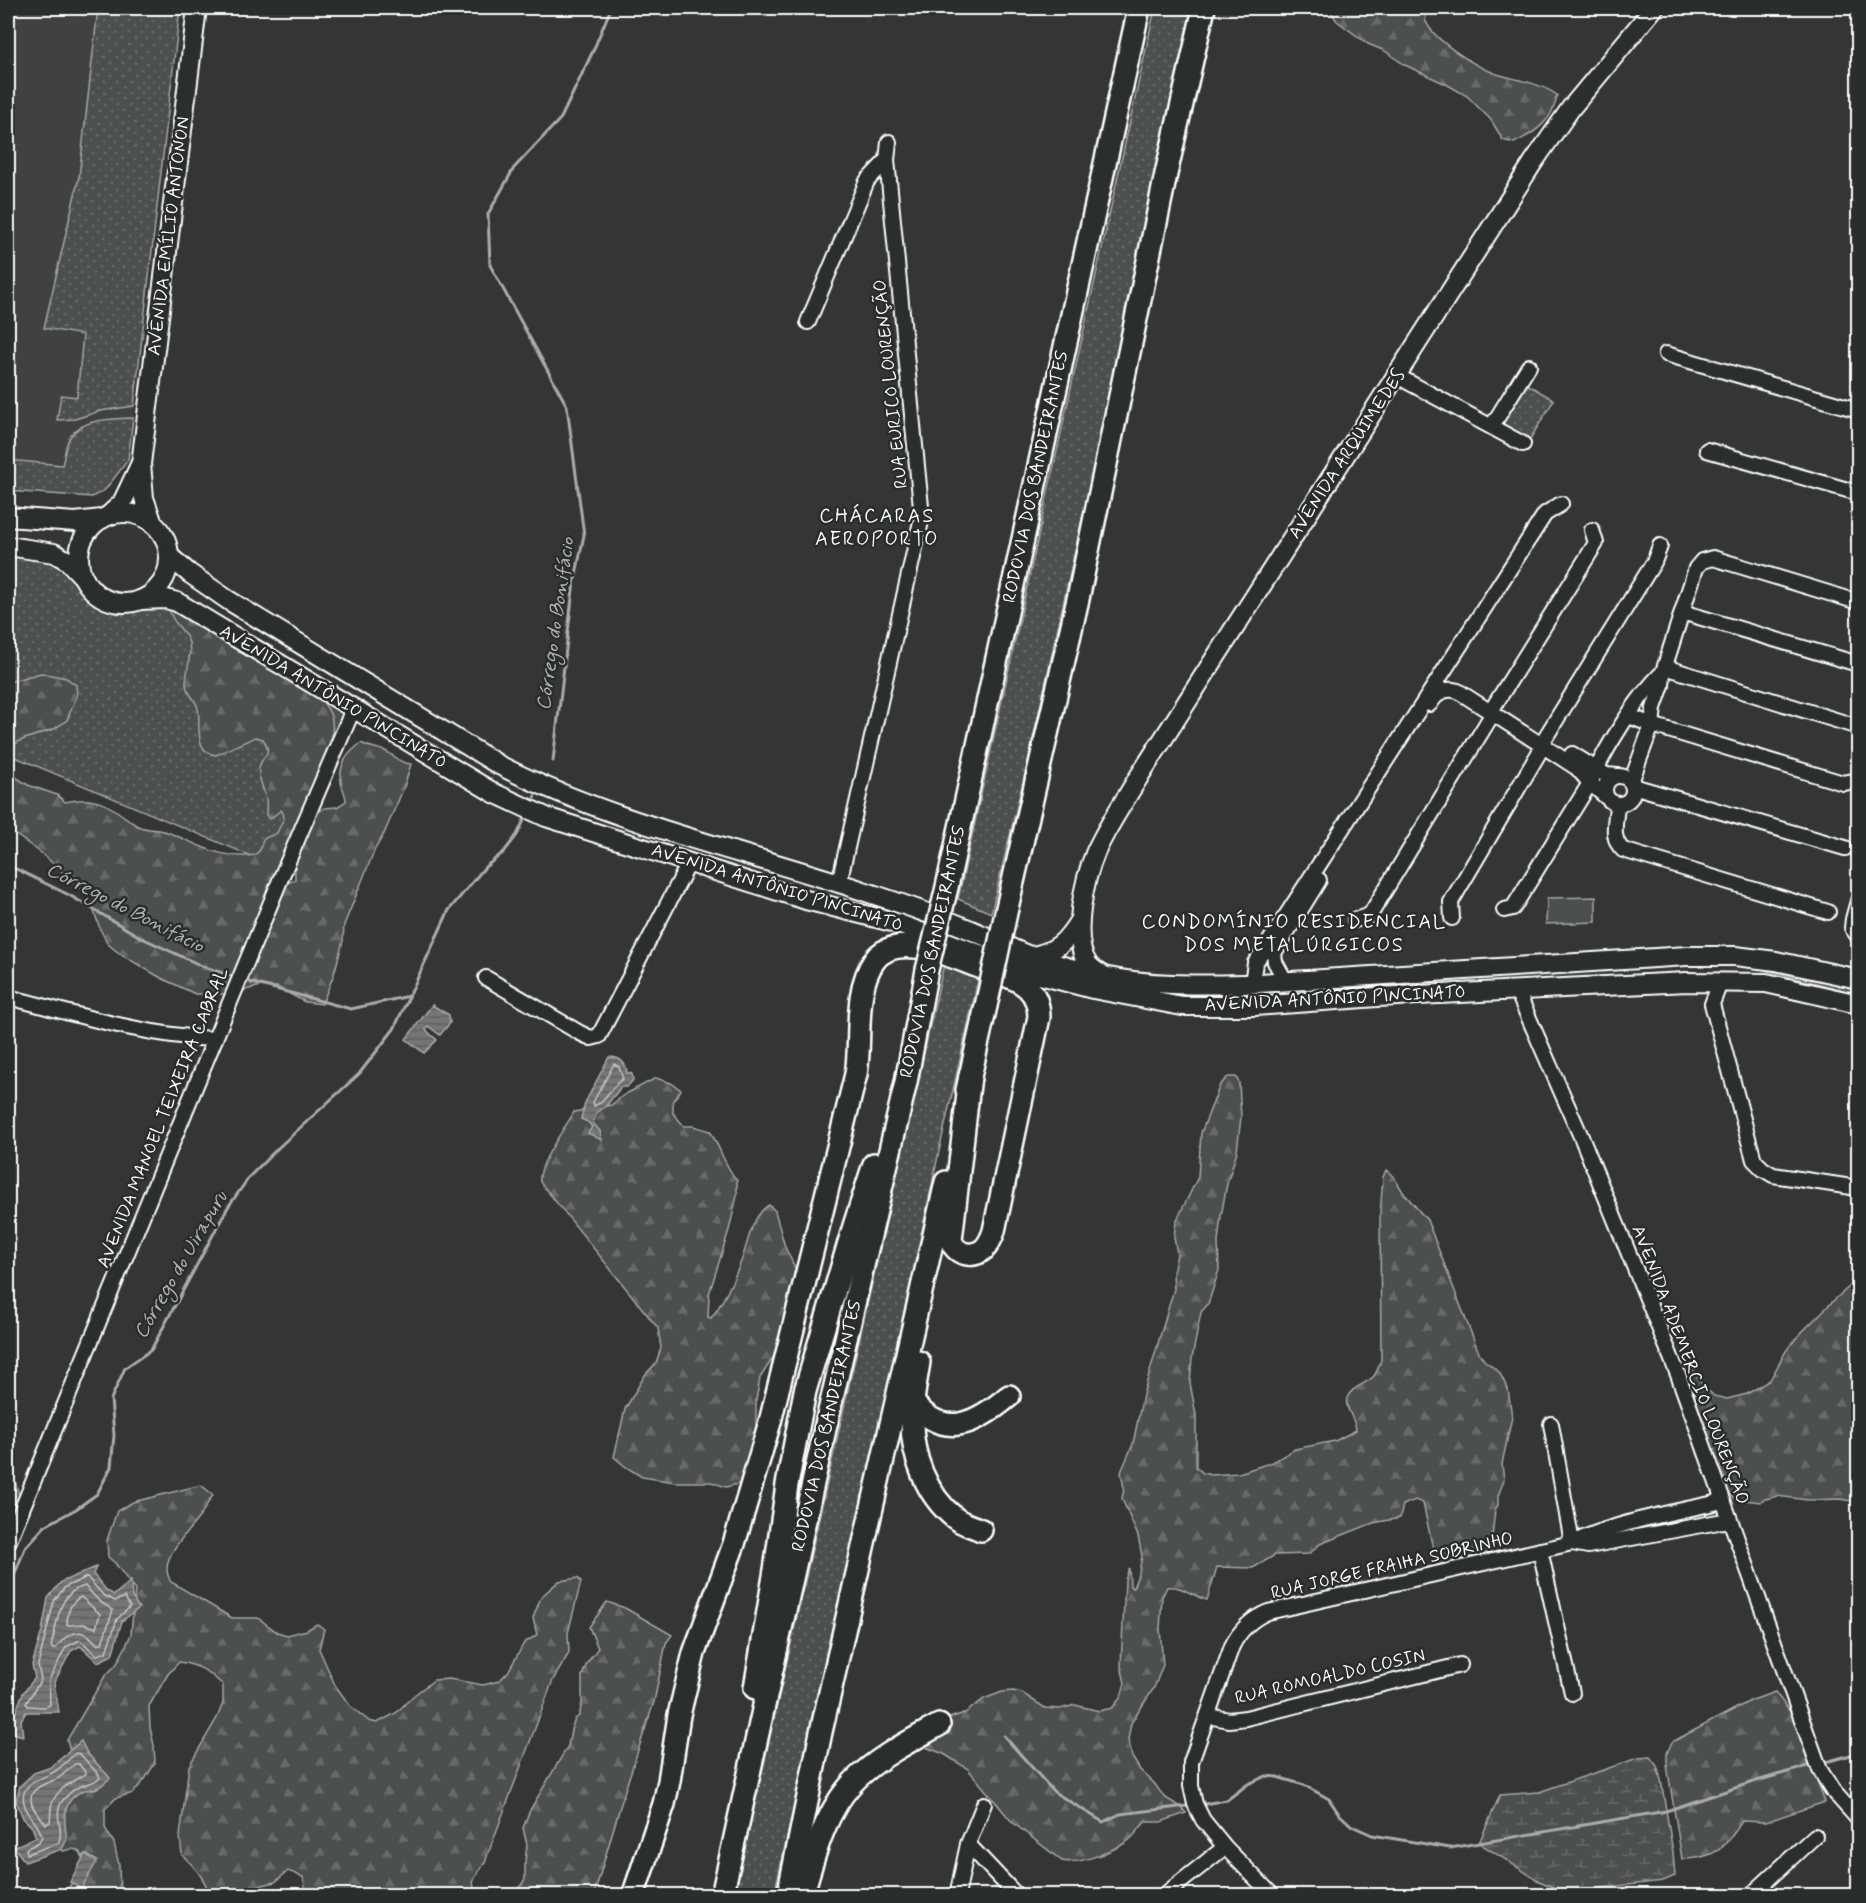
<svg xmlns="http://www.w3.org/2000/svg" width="1866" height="1903" font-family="Mynerve,sans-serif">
<defs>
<pattern id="grass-dots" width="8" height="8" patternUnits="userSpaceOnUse" patternTransform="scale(1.5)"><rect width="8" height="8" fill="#4c4f50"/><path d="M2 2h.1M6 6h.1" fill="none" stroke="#67696a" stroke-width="1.8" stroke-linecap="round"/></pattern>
<pattern id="forest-firs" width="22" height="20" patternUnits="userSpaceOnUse" patternTransform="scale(1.5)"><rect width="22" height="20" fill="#4c4f50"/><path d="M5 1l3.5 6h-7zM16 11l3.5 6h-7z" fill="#67696a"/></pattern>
<pattern id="wetland-marsh" width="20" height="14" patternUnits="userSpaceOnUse" patternTransform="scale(1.5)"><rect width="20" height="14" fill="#4c4f50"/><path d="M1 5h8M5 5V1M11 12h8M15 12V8" fill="none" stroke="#67696a"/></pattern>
<pattern id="water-rules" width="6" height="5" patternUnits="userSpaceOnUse" patternTransform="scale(1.5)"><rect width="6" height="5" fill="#737576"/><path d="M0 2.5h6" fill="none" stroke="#606061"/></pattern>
</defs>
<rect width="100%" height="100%" fill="#333536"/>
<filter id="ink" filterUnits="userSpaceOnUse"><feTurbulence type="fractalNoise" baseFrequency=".0167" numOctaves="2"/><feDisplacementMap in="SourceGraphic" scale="12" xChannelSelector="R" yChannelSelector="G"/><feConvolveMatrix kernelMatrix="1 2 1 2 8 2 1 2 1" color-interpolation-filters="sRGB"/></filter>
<g filter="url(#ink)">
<polygon fill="#404243" points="8,8 180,8 128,459 105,490 91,496 8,491"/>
<g fill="url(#grass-dots)" stroke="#a6a7a8" stroke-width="1.5">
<polygon points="98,8 180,8 134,406 100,411 75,419 57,420 61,395 77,397 83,335 44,328 79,177"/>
<polygon points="1155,8 1196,8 1029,757 991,913 958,899"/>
<polygon points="1520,380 1554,400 1527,444 1492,426"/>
<path d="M133,418L128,460L105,490L92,497L8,491V460L62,465C65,456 65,444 70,437C82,418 113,419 133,418Z"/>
<polygon points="8,554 54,561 74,577 95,603 119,614 156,607 184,609 341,705 346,715 282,869 8,754"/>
<polygon points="944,964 979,976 939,1151 896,1356 774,1895 734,1896"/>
<polygon points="1777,964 1858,986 1858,994 1761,969"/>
</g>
<g fill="url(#forest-firs)" stroke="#a6a7a8" stroke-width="1.5">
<path d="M1328,8H1430L1425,19C1431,39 1475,66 1494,73C1515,80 1539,82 1557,95C1554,120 1535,133 1514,143L1503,140L1491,120L1467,96L1448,85L1405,65L1385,51L1368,44L1337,21Z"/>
<path d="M173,610L316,692C332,714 335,716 331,744L285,874L290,882L295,880V867L299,851L318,813L324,808L337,807L346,801C346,794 342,789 341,782C339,763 347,754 361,743C369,748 376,747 385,751C396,756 396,762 411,764L404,787L384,834L375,849L344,925L343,941L334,974L322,1004L305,1002L277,987L261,986L230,994H195L161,978L120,954L108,944L100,929L90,899L79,886L41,853L8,829V772L28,785L57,795L65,802C88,797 102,800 121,814C127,818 134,825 140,827C149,830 159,829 167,832C198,844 220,860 255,855L260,850L263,839L277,833L284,818L283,813L281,810L270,819L266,815C266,810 267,804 266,800C265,790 258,780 259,770C259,755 275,757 263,739L255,737L216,755C193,753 201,724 198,709C197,700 186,693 186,684C186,671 192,655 189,643C186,630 171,623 170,611Z"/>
<polygon points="41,673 66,678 76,685 77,695 67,720 54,729 19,741 8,751 8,682"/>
<path d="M1228,1077H1236L1239,1083L1241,1117L1237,1151L1227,1184L1221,1216L1218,1242L1219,1270L1208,1304L1201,1312L1192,1358L1190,1383L1196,1415V1467L1203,1473L1211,1475L1239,1473L1273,1462L1295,1449L1335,1441L1356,1430C1356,1420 1344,1408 1347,1398C1351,1387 1366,1384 1373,1377C1377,1373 1379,1365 1381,1360L1380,1214L1383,1177L1386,1170L1394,1177L1403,1192L1427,1220L1479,1353L1484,1360L1499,1372L1508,1389L1512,1417L1502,1464L1504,1480L1498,1496V1505L1495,1510L1490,1555L1437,1567L1423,1503L1415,1500L1403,1505L1400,1518L1373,1523L1320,1544L1309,1554L1275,1555L1253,1568L1217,1567L1207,1600C1192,1596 1182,1585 1167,1587L1162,1597L1160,1629L1163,1665L1154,1688L1131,1723L1128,1740L1132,1757L1140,1770L1154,1783L1164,1797L1181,1807L1186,1813L1161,1822H1145C1139,1829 1133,1838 1125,1843C1110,1852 1079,1865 1062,1861L1012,1822L968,1769L944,1754L928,1748L924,1745L946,1719L965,1713L984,1699L1002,1692L1013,1691L1022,1693L1045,1708L1060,1709L1075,1705L1099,1711L1112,1708L1121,1697L1125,1683L1121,1666L1125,1580L1129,1568L1130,1586L1133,1588L1139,1572L1142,1556L1138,1536L1122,1499L1124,1488L1121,1472L1133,1444L1143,1395L1174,1289L1173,1273L1177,1254L1174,1237L1176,1222L1198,1177L1201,1133L1220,1085Z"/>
<path d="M656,1078L671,1083L681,1090L673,1101V1113L684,1126H693L710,1131C720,1147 725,1167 737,1180V1196L729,1230L709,1294L708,1317L711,1318C724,1302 734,1279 742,1259C748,1242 752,1215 769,1205L775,1211L785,1247L796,1270L794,1324L760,1378L756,1400V1433L751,1465L746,1482L726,1487L711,1482H675L642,1477L626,1467L614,1457L625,1409L645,1375L656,1363L661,1348L658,1328L540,1182C537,1165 565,1128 574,1112L611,1105L624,1095Z"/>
<polygon points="1858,1279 1858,1502 1840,1499 1808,1500 1777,1496 1762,1500 1761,1502 1735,1499 1718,1481 1707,1461 1688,1361 1703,1386 1714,1396 1727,1399 1747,1394 1770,1380 1786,1351 1798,1336 1833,1301"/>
<polygon points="8,1456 19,1495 8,1526"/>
<path d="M201,1485L213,1495C208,1502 205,1509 200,1516C188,1533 156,1559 171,1582L232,1618H258L277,1632L287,1635L307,1630L317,1624L324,1629L319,1649L335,1685L350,1706L369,1721L377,1723L396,1713L413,1696L434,1680L449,1679L483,1685L499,1681L508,1672L524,1643L537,1635L533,1618L541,1597L559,1581L578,1578L581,1582L568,1633L569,1653L553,1680L485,1862L473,1881L475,1895H307L303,1877L288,1871L275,1882L258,1886L245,1895H210C204,1878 196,1868 182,1855L180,1836L189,1766L217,1718L223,1703V1685C208,1671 199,1665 179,1662L168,1674L149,1706L150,1728L154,1745L155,1763L145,1779L133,1793L116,1798L105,1809V1828L114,1843L119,1865L120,1895H64C69,1886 93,1857 77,1850C72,1848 68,1850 63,1851L56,1838V1820L72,1757L67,1740L105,1676L116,1665L125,1648L131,1634L135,1590L115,1563L108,1557L107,1540L117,1511L133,1502Z"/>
<polygon points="607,1602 625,1608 672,1635 666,1643 654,1702 625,1790 594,1895 515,1895 525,1879 525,1861 527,1845 523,1828 530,1810 568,1746 571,1730 575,1719 579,1716 582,1703 582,1676 587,1663 598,1648 589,1627"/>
<path d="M1775,1692L1794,1717L1825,1802L1765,1822L1742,1821C1725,1848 1715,1859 1682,1859L1667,1765V1753L1672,1742L1750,1701Z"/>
</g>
<polygon fill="url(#wetland-marsh)" stroke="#a6a7a8" stroke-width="1.5" points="1650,1757 1657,1766 1661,1780 1673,1852 1675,1876 1663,1881 1565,1892 1539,1881 1479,1843 1500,1795 1539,1792 1638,1758"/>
<polygon fill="#4c4f50" stroke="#a6a7a8" stroke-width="1.5" points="1596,897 1596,922 1546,924 1547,898"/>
<g fill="url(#water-rules)" stroke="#abacad" stroke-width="1.5">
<polygon points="432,1005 449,1015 450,1023 440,1035 428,1026 426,1030 437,1040 424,1053 406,1039"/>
<path d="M609,1057C620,1057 626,1062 627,1073L632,1074L633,1080L627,1087H621L606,1106L597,1113L593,1123L600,1131L602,1140L588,1133L592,1127L588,1122L581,1119L585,1103Z"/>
<polygon points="96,1567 93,1574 107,1591 114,1595 131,1581 132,1597 139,1608 122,1621 112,1655 98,1662 80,1646 71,1651 54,1683 59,1712 26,1712 21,1720 23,1736 8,1732 23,1693 35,1678 32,1665 42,1631 48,1598 61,1582"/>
<path d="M81,1741L87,1753L110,1778C106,1782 100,1788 94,1789C91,1790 88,1789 85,1790C62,1798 63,1820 67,1839L62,1849L25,1862L14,1847L36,1837L32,1827L23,1818L16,1801L20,1786L34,1773L51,1767Z"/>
<polygon points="85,1854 97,1861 81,1889 70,1882"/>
</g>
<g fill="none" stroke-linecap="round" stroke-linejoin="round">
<g stroke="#c7c8c8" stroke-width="1.5">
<path d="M614,1064L619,1067L623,1079C611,1085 606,1102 594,1106L593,1102Z"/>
<polygon points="87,1577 103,1595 115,1601 125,1597 130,1607 117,1619 106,1652 97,1655 80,1640 66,1647 49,1680 50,1705 45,1707 28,1706 26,1703 41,1680 38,1665 54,1601 65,1587"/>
<path d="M85,1586L99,1601L113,1610L102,1643L98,1645C94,1641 91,1637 86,1634C75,1628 62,1639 56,1648L53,1649L51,1646C58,1623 57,1592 85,1586Z"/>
<path d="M81,1597L100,1614L96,1628L84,1624L69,1625L67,1624C67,1613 70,1602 81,1597Z"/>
<path d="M76,1753L80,1754L99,1775L100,1778C90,1786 81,1782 70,1793C67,1796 61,1801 60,1805C54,1817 65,1832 58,1843L27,1854L26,1849L39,1842L42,1836C38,1822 27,1816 24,1803C19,1783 42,1779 54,1772C62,1767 69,1759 76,1753Z"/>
<path d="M75,1764H79L85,1772L86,1774C74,1780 57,1789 52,1803C50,1808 51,1816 50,1822L46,1824C41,1817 31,1809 31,1800C30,1785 52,1783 60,1777C65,1773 70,1768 75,1764Z"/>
</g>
<g stroke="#abacad" stroke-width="3">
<polyline points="553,761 573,589 584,535 567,406 490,265 488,214 514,168 561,118 593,51 611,8"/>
<polyline points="534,798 535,796"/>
<polyline points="8,865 69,895 142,938 202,966 231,976"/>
<polyline points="249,982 351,1009 409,996"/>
<polyline points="8,1591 25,1548 45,1526 76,1509 97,1494 111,1467 114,1435 111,1399 125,1368 151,1350 228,1207 250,1176 279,1147 359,1074 394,1029 449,910 485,867 504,852 517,835 525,818"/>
<polyline points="1004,1736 1054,1792 1103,1822 1120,1814 1187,1806"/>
<polyline points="1822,1763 1858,1753"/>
<polyline points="1204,1804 1227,1800 1248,1784 1266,1776 1277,1777 1304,1785 1329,1799 1339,1814 1352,1826 1372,1835 1450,1848 1666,1811 1750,1783 1815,1764"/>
</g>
<g stroke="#fff" stroke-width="18">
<g id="minor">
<polyline points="808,322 867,181 887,160"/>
<polyline points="1666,354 1858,410"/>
<polyline points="1397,376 1523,444"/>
<polyline points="1492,426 1529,366"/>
<polyline points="1707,450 1858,493"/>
<polyline points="1682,612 1858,664"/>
<polyline points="1665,667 1858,727"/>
<path d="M1430,704C1437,693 1445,687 1458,691L1577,768L1590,783L1606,797"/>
<polyline points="1629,716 1652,725 1843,783 1855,781"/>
<polyline points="1572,754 1606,775 1618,776"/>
<circle cx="1619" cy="790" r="14"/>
<polyline points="1631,782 1652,725 1654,708 1662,685 1663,672 1696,568 1702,561 1713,558 1858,602"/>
<polyline points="1633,786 1845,848"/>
<path d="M1617,805C1616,822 1610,838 1623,850L1828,912"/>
<polyline points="839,883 922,517 887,160 889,142"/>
<polyline points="1858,901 1853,919 1852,928 1858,936"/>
<path d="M1504,910L1513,908L1590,783C1604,750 1637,697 1663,672"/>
<polyline points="1452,918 1451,902 1543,746 1545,738 1654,562 1660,546"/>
<polyline points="1355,920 1370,915 1493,713 1494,706 1596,543 1592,530"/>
<polyline points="486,978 580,1033 591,1038 599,1036 689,863"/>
<polyline points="1286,982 1275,962 1274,953 1319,880"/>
<polyline points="1252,983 1255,963 1262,953 1545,514 1561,504"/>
<polyline points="1720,983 1712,1004 1754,1160 1763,1169 1773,1175 1858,1188"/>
<polyline points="1517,991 1583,1141 1677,1372 1820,1770 1833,1791 1858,1819"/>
<path d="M8,997C76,1014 144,1036 215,1039"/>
<polyline points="1551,1424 1572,1543"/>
<polyline points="8,1543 283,873 354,707"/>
<polyline points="1572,1543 1588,1546 1729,1520"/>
<polyline points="1540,1550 1572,1693"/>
<polyline points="1208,1716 1229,1720 1246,1718 1460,1665"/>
<polyline points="968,1844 1017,1896"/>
<polyline points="957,1896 968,1844 984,1804"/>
<polyline points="1163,1896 1225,1847"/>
<path d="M1273,1896L1225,1847L1203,1820L1195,1804L1191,1786V1762L1232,1646C1240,1630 1251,1619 1268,1612L1572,1543C1619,1521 1673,1513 1723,1501"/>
<polyline points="1750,1896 1815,1836"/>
</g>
</g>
<g stroke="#fff" stroke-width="22">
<g id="major">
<circle cx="124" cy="558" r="45"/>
<polyline points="109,515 122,503 140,465"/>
<polyline points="8,517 75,522 102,519"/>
<polyline points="153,524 144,498 141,464 197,8"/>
<polyline points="8,546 54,553 68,561 83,577"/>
<path d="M169,556L189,573L228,600L499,765C608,820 726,847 842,884C884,898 926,911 966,928C989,937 1011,949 1033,957C1056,964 1080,971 1103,976C1150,986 1196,985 1244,984L1687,956H1735L1776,961L1858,979"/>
<polyline points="140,600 166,599 177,602 494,793 546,817 806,900 896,923 1025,971 1093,989 1182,1006 1255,1006 1377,997 1687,982 1766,983 1858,1004"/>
<path d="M1032,956C1056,952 1066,942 1079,921"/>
<path d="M1102,975C1097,972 1091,969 1088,964C1070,939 1085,877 1096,851C1108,825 1125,800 1140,775L1534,161L1571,108L1654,8"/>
</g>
</g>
<g stroke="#fff" stroke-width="26">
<g id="highway">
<polyline points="947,887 1139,8"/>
<polyline points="1007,908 1078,599 1166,174 1204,8"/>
<polyline points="967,1090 988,997"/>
<path d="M919,1362C916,1381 912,1400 912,1418C911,1455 926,1495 955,1518C962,1524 973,1526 981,1530"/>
<path d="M913,1402C944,1441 977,1423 1009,1396"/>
<polyline points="755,1688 775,1570 787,1485 805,1391 854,1226 874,1164"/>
<path d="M633,1896L664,1804L669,1781L679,1715L694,1653L734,1544L770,1422L856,1074C862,1040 853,991 874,961C896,929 954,958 982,968C997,973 1016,977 1028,988C1036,996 1039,1006 1039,1017L994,1231C992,1237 989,1244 984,1249C972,1259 955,1254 951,1240L970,1076"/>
<polyline points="722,1896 827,1420 906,1082 927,970"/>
<polyline points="788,1896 821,1732 946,1182"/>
<path d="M802,1896C815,1852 827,1802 864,1772C886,1753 914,1739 939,1725"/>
</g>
</g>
<use href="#minor" stroke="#2a2d2e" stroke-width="14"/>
<use href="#major" stroke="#2a2d2e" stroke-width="18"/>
<use href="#highway" stroke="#2a2d2e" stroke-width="21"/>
<g stroke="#fff" stroke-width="26" stroke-linecap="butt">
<g id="highway-bridge">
<polyline points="927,970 947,887"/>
<polyline points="988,997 1007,908"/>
</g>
</g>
<use href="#highway-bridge" stroke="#2a2d2e" stroke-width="21"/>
</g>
</g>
<g text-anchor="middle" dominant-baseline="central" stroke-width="5" stroke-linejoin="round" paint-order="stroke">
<g font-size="18" fill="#fff" stroke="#2a2d2e">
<text transform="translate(169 236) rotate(-83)">AVENIDA EMÍLIO ANTONON</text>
<text transform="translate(891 384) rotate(-96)">RUA EURICO LOURENÇÃO</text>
<text transform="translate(1347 454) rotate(-57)">AVENIDA ARQUIMEDES</text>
<text transform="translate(1036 477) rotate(-78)">RODOVIA DOS BANDEIRANTES</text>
<text transform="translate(333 697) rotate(31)">AVENIDA ANTÔNIO PINCINATO</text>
<text transform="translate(777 888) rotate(17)">AVENIDA ANTÔNIO PINCINATO</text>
<text transform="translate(933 952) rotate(-78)">RODOVIA DOS BANDEIRANTES</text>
<text transform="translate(1335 999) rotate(-3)">AVENIDA ANTÔNIO PINCINATO</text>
<text transform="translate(163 1118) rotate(-68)">AVENIDA MANOEL TEIXEIRA CABRAL</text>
<text transform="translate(1690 1365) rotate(69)">AVENIDA ADEMERCIO LOURENÇÃO</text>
<text transform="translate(827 1426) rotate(-77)">RODOVIA DOS BANDEIRANTES</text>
<text transform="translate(1392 1566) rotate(-13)">RUA JORGE FRAIHA SOBRINHO</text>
<text transform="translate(1330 1677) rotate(-13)">RUA ROMOALDO COSIN</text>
</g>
<g font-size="20" letter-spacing="1.5" fill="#fff" stroke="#2a2d2e">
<text x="877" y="516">CHÁCARAS<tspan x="877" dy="23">AEROPORTO</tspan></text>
<text x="1294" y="922">CONDOMÍNIO RESIDENCIAL<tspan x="1294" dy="23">DOS METALÚRGICOS</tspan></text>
</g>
<g font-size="20" font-style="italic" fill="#b2b3b4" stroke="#2a2d2e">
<text transform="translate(556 624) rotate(-82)">Córrego do Bonifácio</text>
<text transform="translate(125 908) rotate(27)">Córrego do Bonifácio</text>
<text transform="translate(181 1265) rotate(-60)">Córrego do Uirapuru</text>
</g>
</g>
<rect width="1866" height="1903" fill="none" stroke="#2a2d2e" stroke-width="30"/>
<rect x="15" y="15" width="1836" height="1873" fill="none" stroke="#fff" stroke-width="2" filter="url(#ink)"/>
</svg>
